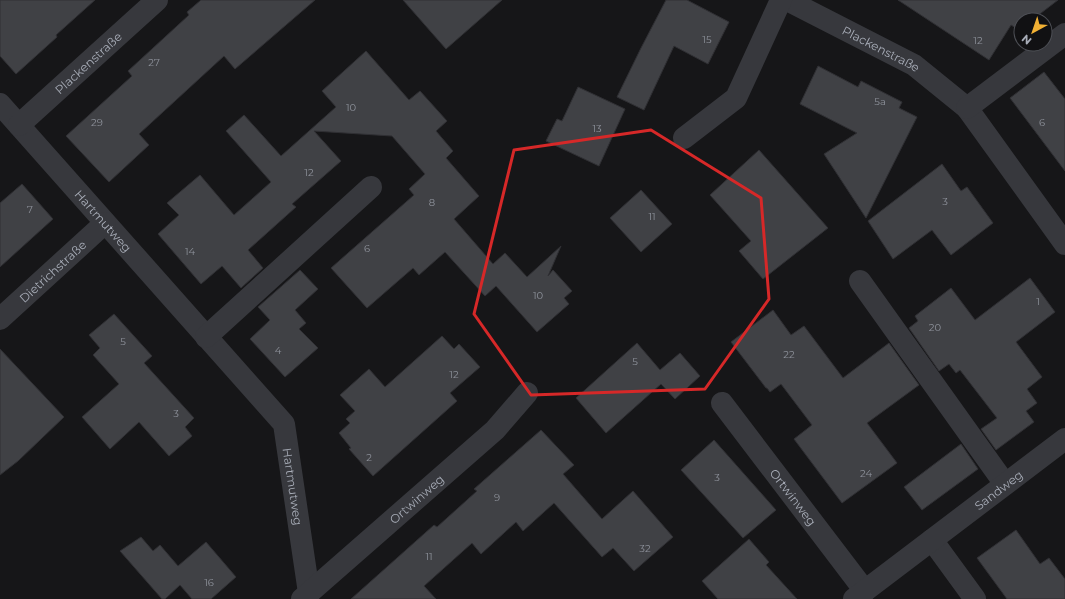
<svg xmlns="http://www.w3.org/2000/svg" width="1065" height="599" font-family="Montserrat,sans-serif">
<rect width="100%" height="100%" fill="#161618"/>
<g fill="#404145" stroke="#303034">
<polygon points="0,0 95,0 56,35 57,37 16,74 0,56"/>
<polygon points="201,0 315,0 235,69 224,56 139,134 149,145 109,182 66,136 132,76 128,71 189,15 187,12"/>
<polygon points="403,0 502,0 446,49"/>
<polygon points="666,0 687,0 729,22 708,64 674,46 644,110 617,97 641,48"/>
<polygon points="898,0 1058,0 1032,20 1021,20 1021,31 1011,25 989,60"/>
<polygon points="366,51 409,100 420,91 447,121 436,131 453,151 446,158 479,196 454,219 493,264 505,253 527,277 561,246 548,276 553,270 572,291 564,298 569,304 537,332 496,286 485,296 445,252 419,275 413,268 367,308 331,268 414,195 409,189 425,174 392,136 314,131 341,161 292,204 296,207 248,250 263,268 241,288 222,266 201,284 158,234 179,215 167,203 200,175 234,215 271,182 226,131 244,115 281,156 336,107 322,91"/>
<polygon points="818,66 858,87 861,81 902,102 899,108 917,117 866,218 824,154 857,133 800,104"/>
<polygon points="1044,72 1065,99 1065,171 1010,98"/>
<polygon points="578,87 625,109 599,166 546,141 557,119 562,121"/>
<polygon points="759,150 828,228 763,279 739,251 751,241 710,195"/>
<polygon points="942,164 961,191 967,187 993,223 951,255 932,230 893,259 868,221"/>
<polygon points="22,184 53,219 0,267 0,203"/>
<polygon points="641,190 672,224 641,252 610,218"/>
<polygon points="300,270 318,289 295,310 306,323 299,329 318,348 285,377 250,339 270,320 258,307"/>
<polygon points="1030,278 1055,312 1016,342 1042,377 1027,389 1037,403 1026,411 1034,422 996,450 981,429 997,418 960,370 956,373 949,364 939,371 909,328 918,321 915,316 951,288 975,320"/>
<polygon points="773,310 791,335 804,326 843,378 889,343 919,385 867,423 897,463 842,503 794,439 812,425 781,384 770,392 767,388 766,388 731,342"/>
<polygon points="114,314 152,356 144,363 194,418 185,427 192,436 169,456 139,422 110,449 82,417 119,384 93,355 100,348 89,335"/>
<polygon points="442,336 454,349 459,344 480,367 450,393 457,401 373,476 349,449 351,448 339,433 350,423 346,419 355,411 340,395 369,369 385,387"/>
<polygon points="637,343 660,370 680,353 700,376 675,399 661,384 606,433 576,398"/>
<polygon points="0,349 64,417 18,461 0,475"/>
<polygon points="541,430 574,465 563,474 602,519 633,491 673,537 634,571 613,548 602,557 554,503 523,531 516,522 481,554 472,543 424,586 436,599 351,599 434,525 437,527 477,491 474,489"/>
<polygon points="714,440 776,510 743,538 681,470"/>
<polygon points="961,444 978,469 922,510 904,487"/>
<polygon points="1016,530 1040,564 1049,558 1065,579 1065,599 1007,599 977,558"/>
<polygon points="141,537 153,551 160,545 178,566 206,542 236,577 211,599 192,599 180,585 165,599 162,599 120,551"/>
<polygon points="749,539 769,562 766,565 797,599 718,599 702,581"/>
</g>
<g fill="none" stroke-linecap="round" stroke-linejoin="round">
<g stroke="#37383d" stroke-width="22">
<path id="s1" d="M787,0L914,65L967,108L1065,244"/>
<path id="s2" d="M0,104L284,424L309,593"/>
<polyline points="967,108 1065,34"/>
<path id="s3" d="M19,125L157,0"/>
<polyline points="684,138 736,98 781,0"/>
<polyline points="860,281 1005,484"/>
<path id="s4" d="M0,319L105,223"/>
<polyline points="206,337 371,187"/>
<path id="s5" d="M722,403L865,591"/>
<polyline points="932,540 975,599"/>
<path id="s6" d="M302,599L495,430L527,393"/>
<path id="s7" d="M854,599L1065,439"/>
</g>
</g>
<path fill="none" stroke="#d62828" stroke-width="3" stroke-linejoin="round" d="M651,130L761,198L769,299L705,389L531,395L474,314L514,150Z"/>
<g text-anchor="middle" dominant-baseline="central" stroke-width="3" stroke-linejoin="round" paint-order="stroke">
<g font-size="10" fill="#8e929b">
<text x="707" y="39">15</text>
<text x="978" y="40">12</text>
<text x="154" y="62">27</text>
<text x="880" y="101">5a</text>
<text x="351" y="107">10</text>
<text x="97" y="122">29</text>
<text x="1042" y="122">6</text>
<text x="597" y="128">13</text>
<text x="309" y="172">12</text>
<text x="945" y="201">3</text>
<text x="432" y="202">8</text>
<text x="30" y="209">7</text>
<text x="652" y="216">11</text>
<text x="367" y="248">6</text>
<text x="190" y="251">14</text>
<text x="538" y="295">10</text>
<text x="1038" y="301">1</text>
<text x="935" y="327">20</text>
<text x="123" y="341">5</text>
<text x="278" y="350">4</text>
<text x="789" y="354">22</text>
<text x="635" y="361">5</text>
<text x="454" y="374">12</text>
<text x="176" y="413">3</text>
<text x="369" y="457">2</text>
<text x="866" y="473">24</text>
<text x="717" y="477">3</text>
<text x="497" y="497">9</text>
<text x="645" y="548">32</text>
<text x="429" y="556">11</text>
<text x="209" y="582">16</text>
</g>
<g font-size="12" fill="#a8adb8" stroke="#111113">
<text stroke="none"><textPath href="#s1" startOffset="106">Plackenstraße</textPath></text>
<text stroke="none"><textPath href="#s3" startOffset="93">Plackenstraße</textPath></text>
<text stroke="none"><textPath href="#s2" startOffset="156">Hartmutweg</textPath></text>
<text stroke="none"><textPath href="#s4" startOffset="71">Dietrichstraße</textPath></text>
<text stroke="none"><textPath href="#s2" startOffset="491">Hartmutweg</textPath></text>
<text stroke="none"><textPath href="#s7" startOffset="181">Sandweg</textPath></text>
<text stroke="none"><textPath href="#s5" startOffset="118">Ortwinweg</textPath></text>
<text stroke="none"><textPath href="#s6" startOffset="152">Ortwinweg</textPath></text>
</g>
</g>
<g transform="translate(1033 32) rotate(220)"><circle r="19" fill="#111113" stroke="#4d4f55"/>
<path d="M0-3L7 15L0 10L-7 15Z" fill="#f2b134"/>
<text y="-6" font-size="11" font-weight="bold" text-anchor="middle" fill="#a8adb8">N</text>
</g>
</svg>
